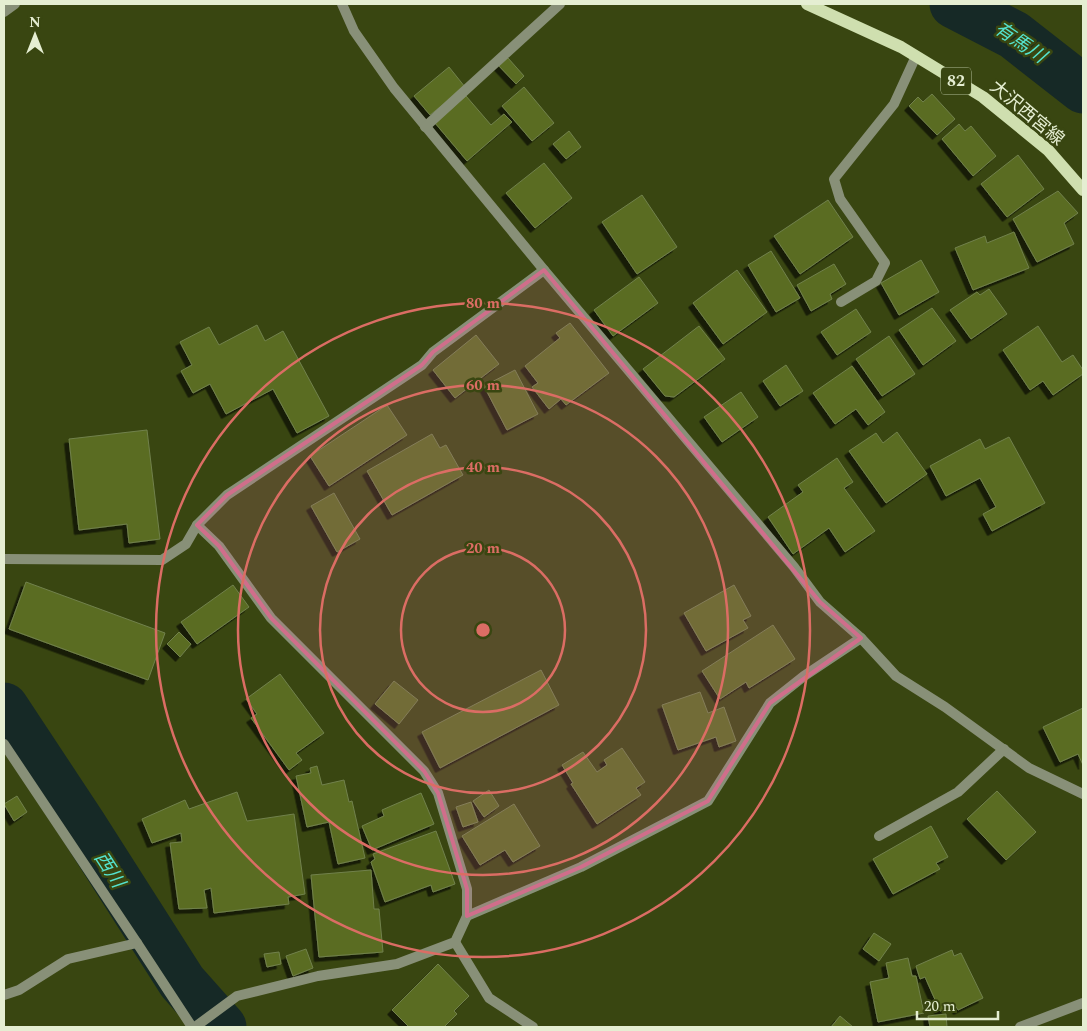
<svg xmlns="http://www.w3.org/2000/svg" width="1087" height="1031" font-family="Spectral,'Noto Sans JP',serif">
<defs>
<filter id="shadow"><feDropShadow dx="-4.5" dy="4.5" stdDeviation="0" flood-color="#0009"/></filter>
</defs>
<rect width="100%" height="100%" fill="#394611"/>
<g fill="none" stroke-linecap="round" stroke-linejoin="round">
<g stroke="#162926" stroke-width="49">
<polyline points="954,4 1014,35 1083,89"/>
<polyline points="4,707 82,825 182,982 222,1027"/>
</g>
</g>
<g fill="#5a6c23" stroke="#71814c" filter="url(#shadow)">
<polygon points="508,58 524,76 516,84 499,66"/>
<polygon points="449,67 465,87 430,115 414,96"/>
<polygon points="524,87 554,123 532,141 502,106"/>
<polygon points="932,94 955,119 937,135 909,106 918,97 923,102"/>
<polygon points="466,96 491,125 504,114 512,122 467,161 435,123"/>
<polygon points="959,124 965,131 971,126 996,156 973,176 942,139"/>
<polygon points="569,131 581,147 566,159 553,144"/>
<polygon points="1018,155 1044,189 1007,217 981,184"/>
<polygon points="544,163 572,198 535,228 506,193"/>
<polygon points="1058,191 1078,213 1064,223 1074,244 1037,262 1013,219"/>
<polygon points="642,195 677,247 637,274 602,222"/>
<polygon points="828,200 853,237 800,274 774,236"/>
<polygon points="1014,232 1029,268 973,290 955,248 985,236 987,243"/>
<polygon points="771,251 800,298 776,312 748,265"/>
<polygon points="921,260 939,292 899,315 881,283"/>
<polygon points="834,264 846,284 830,294 832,299 811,311 797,285"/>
<polygon points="737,270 767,312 723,344 693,303"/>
<polygon points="639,277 658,303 613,336 594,310"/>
<polygon points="989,289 1007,314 971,339 950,310 977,292 980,295"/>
<polygon points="932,308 956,341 923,365 899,330"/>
<polygon points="856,309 871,332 837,355 821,332"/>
<polygon points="570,323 609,373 566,405 561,399 549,409 532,387 538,383 525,366 560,338 556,333"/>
<polygon points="257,325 265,341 283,331 329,416 297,433 273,389 226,414 210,384 193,393 181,371 192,365 180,342 209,327 219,345"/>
<polygon points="699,326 725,359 674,397 665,396 643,369"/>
<polygon points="1038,326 1062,362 1073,355 1083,370 1083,374 1053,395 1043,381 1030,390 1003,350"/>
<polygon points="476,335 499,364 455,398 433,370"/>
<polygon points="889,336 915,374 882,396 856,359"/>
<polygon points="786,365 803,391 780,406 763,381"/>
<polygon points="852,366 885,412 868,425 856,409 835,424 813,393"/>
<polygon points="515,370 538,414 507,430 484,386"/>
<polygon points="741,392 758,417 722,442 704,417"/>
<polygon points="387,405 407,435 329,486 310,456"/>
<polygon points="147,430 160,539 129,543 127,524 79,530 69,439"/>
<polygon points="897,432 927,474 886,503 849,451 876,433 883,443"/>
<polygon points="432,434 440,448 446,445 463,475 392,515 367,471"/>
<polygon points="1009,437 1045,503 992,531 983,514 996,507 980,478 946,496 930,466 980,439 985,449"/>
<polygon points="837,458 853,482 844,488 875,531 845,552 829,528 793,554 768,517 803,492 798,485"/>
<polygon points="334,493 360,539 337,552 311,506"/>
<polygon points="26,582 165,633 148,680 9,629"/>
<polygon points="233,585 249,607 197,644 181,622"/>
<polygon points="734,585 751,616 743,620 748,628 706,651 684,613"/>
<polygon points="773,625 795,659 749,688 746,682 720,699 702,671"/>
<polygon points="179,632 191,644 180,657 167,644"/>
<polygon points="541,670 559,705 440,768 422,732"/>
<polygon points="280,674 324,733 296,753 302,760 289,770 251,718 257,714 246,699"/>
<polygon points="394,681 418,700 399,724 375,704"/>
<polygon points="700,692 708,713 724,707 736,741 719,747 716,737 678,750 662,705"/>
<polygon points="1083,708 1083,765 1078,754 1060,762 1043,727"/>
<polygon points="622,748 645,782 636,788 641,795 597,824 571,784 573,783 562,765 583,752 597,772 607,765 604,760"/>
<polygon points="317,766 322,785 344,780 349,802 352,801 365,858 338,864 329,822 307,827 296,776 311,773 310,768"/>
<polygon points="489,790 499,806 484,817 473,801"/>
<polygon points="997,791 1036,832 1006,860 967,819"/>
<polygon points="237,792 247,821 294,814 305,894 288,897 289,904 214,913 211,888 204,890 207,908 179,909 170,843 182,842 181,833 152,843 142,819 185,800 189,809"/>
<polygon points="421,793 434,824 372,850 362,826 384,816 382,810"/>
<polygon points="17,796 27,812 14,821 4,804"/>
<polygon points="471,802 478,822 463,827 456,807"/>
<polygon points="514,804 540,846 513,862 505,850 480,865 462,836"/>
<polygon points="931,826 948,857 936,863 940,869 893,894 873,859"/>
<polygon points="436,831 455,884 433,892 431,885 385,902 371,862 375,859 373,854"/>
<polygon points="371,870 374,909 379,909 383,952 319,957 311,875"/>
<polygon points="874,933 891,944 879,961 863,949"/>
<polygon points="306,949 313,968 293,976 286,956"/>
<polygon points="952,950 954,956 961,953 983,998 958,1010 955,1005 940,1011 925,977 920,979 916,966"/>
<polygon points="279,952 281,964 267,967 264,954"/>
<polygon points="908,958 912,976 916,976 924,1013 878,1022 870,982 889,978 886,963"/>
<polygon points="438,964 469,996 454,1011 457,1014 444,1027 409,1027 392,1010"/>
<polygon points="946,1014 947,1027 930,1027 928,1016"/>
<polygon points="840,1016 853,1027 831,1027"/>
</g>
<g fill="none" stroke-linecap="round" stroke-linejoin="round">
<g stroke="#889078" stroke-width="10">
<polyline points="342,4 354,31 394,88 544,270 794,567 820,602 861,638 896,676 945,707 1029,768 1083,794"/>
<polyline points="4,12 15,4"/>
<polyline points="425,127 560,4"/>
<polyline points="841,302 876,281 885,263 840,199 834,179 894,104 916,56"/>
<polyline points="4,559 162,560 186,544 197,525 227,495 422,365 433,352 544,270"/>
<polyline points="4,744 137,943"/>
<polyline points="879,836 958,792 1004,749"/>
<polyline points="467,916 581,867 708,801 770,703 804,676 861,638"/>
<polyline points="455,942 489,998 533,1027"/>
<polyline points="4,995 19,990 68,959 137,943 192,1027"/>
<polyline points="195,1027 237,996 318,976 397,964 455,942 467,916 467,889 438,793 424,771 271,618 219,546 197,525"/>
<polyline points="1020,1027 1083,1003"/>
</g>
<polyline stroke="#cfdfaf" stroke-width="12" points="807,4 901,47 983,97 1048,150 1083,190"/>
</g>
<path fill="#d06e8b" fill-opacity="0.2" stroke="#d06e8b" stroke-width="4" stroke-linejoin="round" d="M544,270L820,602L861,638L770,703L708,801L581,867L467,916V889L438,793L424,771L271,618L219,546L197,525L227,495L422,365L433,352Z"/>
<g fill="none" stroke="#db6d64" stroke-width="2.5">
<circle cx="483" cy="630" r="82"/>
<circle cx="483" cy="630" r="163"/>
<circle cx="483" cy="630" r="245"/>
<circle cx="483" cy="630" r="327"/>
</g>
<g text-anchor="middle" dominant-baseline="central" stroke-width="5" stroke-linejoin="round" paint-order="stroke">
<rect fill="#394611" stroke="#b1bc98" stroke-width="1" x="941" y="67.5" width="30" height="27" rx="4"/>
<g font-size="16" font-weight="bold" fill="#e5eed2">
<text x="956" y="81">82</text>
</g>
<g font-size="18" fill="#e5eed2" stroke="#394611">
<text transform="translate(1027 113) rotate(40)">大沢西宮線</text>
</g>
<g font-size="19" font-style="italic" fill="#54e3cf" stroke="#394611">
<text transform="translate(1020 43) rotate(34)">有馬川</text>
<text transform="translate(109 870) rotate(57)">西川</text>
</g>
</g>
<circle cx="483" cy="630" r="8" fill="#db6d64" stroke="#394611" stroke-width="2.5"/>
<g font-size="15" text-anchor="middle" font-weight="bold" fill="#db6d64" stroke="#394611" stroke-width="5" stroke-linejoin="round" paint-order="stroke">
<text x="483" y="308">80 m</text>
<text x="483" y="390">60 m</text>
<text x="483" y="472">40 m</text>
<text x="483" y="553">20 m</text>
</g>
<rect width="1087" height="1031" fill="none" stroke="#e5eed2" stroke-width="10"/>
<g transform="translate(35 35)" stroke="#394611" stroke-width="4" paint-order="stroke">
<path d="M0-4L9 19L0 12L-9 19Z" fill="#e5eed2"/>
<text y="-8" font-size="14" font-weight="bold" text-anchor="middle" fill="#e5eed2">N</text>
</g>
<path d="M917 1011v8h81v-8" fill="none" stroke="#e5eed2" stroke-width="2.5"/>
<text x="924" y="1011" font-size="15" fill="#e5eed2" stroke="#394611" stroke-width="4" paint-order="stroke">20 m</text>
</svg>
